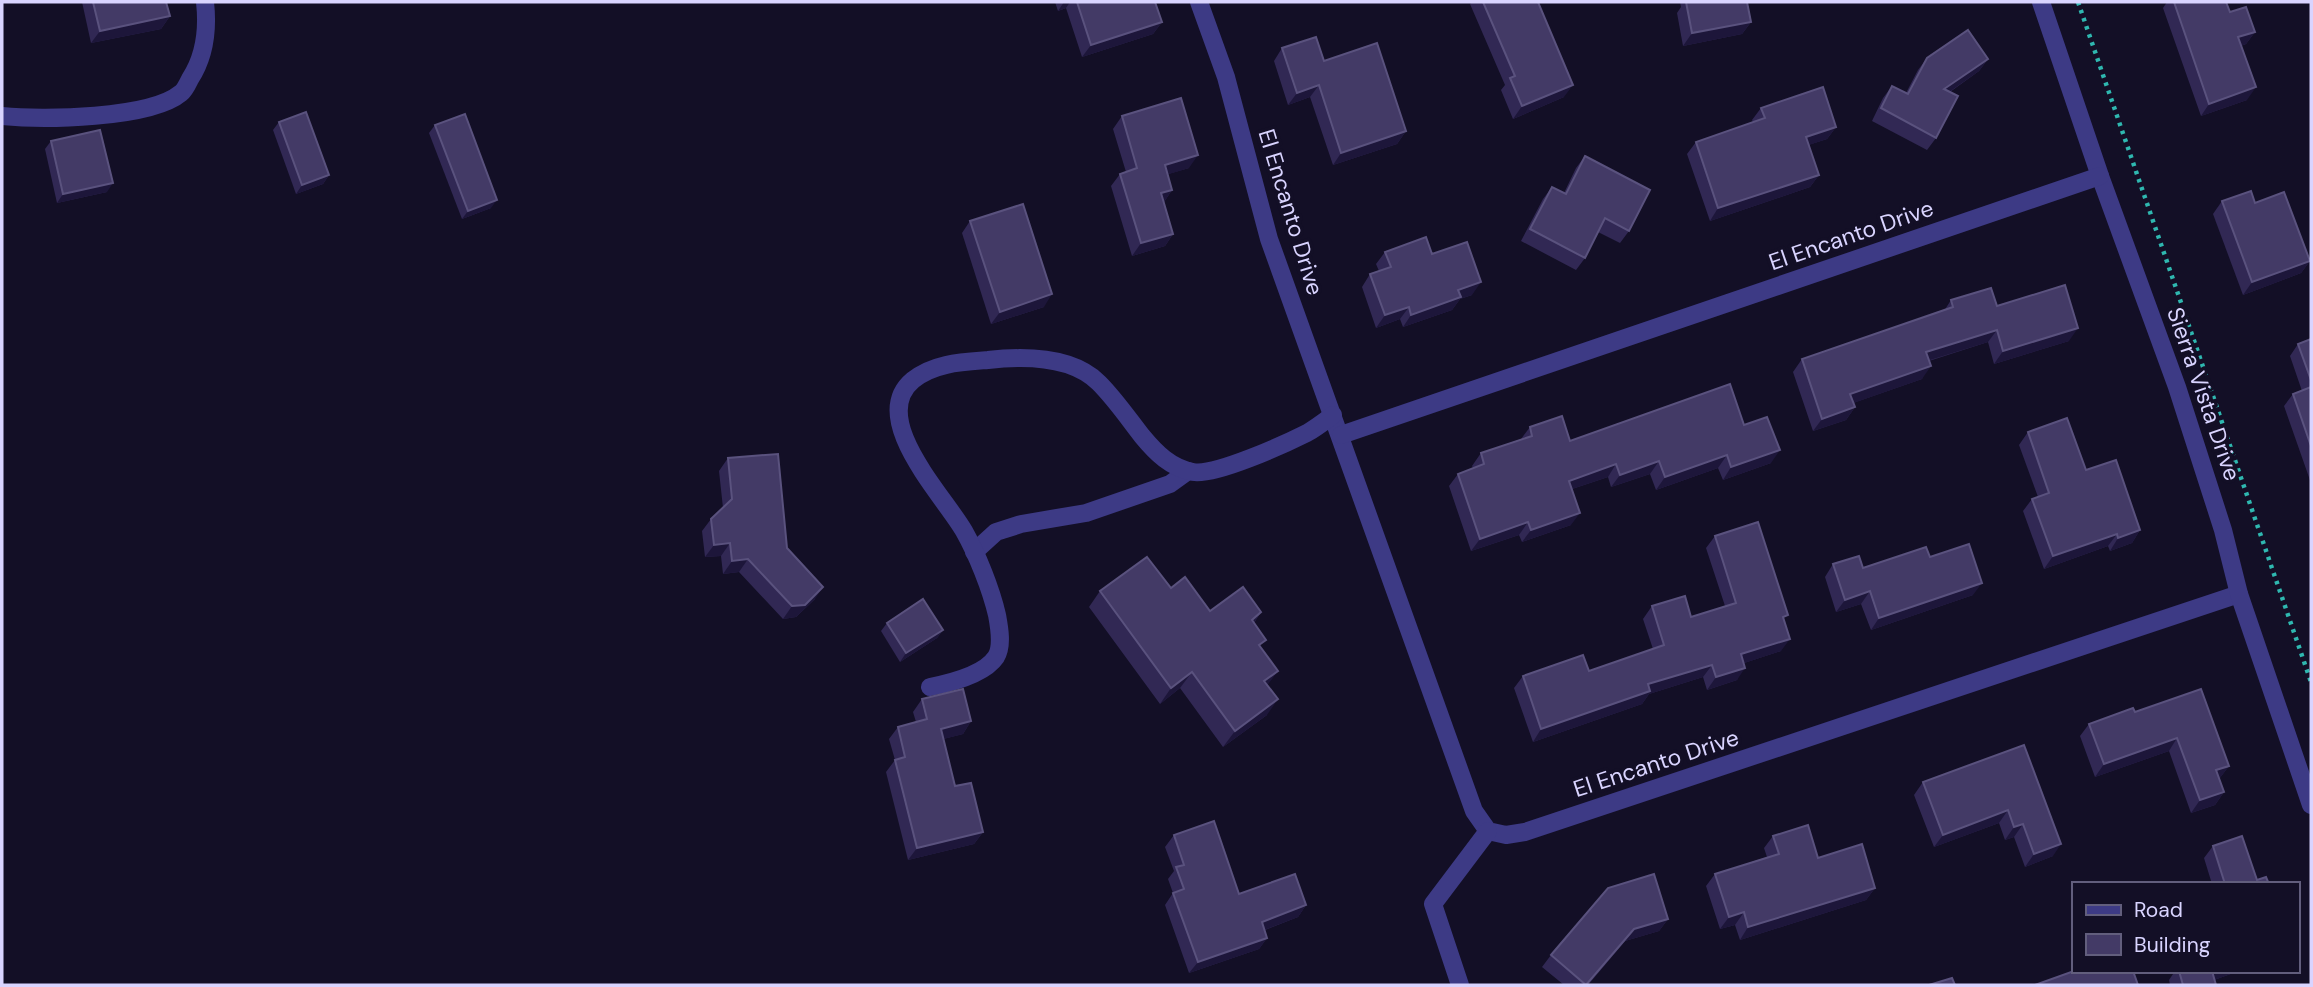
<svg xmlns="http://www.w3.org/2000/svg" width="2313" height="987" font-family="'DM Sans',sans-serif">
<rect width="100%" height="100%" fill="#130f26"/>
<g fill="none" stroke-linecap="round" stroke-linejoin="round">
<polyline stroke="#2fb8b0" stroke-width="4.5" stroke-dasharray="3.5 5" stroke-linecap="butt" points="2078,2 2311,682"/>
<g stroke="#3d3a85" stroke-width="18">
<polyline points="1199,2 1226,77 1269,239 1474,811 1488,831 1506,835 1525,832 2239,594"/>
<polyline points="2041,2 2100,176 2177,387 2223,530 2239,594 2311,805"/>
<path d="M2,116C42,120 150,119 181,93C185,90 188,83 190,79C205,56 208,29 205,2"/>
<polyline points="1341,435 2100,176"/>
<polyline points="974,552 996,532 1021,524 1086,513 1170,484 1188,471"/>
<path d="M930,687C950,683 984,675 996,657C1003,646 999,626 997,615C991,589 977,554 964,531C944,496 867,418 913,380C934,363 962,362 988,360C1024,356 1072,356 1099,383C1115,399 1128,418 1142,436C1156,453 1171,468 1193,472C1215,476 1285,444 1307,433C1316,428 1325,421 1333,415"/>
<polyline points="1460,985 1433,904 1488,831"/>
</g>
</g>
<g fill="#312854">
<polygon points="82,2 166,2 170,16 161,29 91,43"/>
<polygon points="1055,2 1155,2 1162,22 1153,34 1082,57 1066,8 1058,11"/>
<polygon points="1472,2 1538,2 1564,97 1513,119 1501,90 1505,85 1470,4"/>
<polygon points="1680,2 1747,2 1751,22 1742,34 1683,46 1677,13 1681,7"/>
<polygon points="2167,2 2226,2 2230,12 2255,32 2246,44 2241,46 2247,100 2201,116 2163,8"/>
<polygon points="1282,48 1324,61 1406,131 1397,144 1333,165 1310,97 1288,105 1274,61"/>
<polygon points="1927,58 1988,59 1979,71 1950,92 1936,138 1927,150 1872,121 1883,98 1892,86 1906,93 1918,70"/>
<polygon points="1761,108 1836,127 1827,139 1808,145 1819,175 1810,187 1710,221 1687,154 1696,142 1753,122 1752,120"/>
<polygon points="1122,116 1189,168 1168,174 1172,190 1164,202 1173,234 1165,246 1132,256 1111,186 1120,174 1126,172 1113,129"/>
<polygon points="279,122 329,175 323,184 296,194 273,130"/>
<polygon points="435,125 491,208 462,219 429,133"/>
<polygon points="51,141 107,192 57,203 45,149"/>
<polygon points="1585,156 1629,231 1620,243 1598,232 1585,258 1576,270 1521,241 1543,199 1552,187 1564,193 1576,168"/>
<polygon points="2222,201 2255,203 2310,261 2301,273 2243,295 2213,214"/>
<polygon points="970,221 1044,307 991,324 962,233"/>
<polygon points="1385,252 1432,254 1472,295 1460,299 1452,310 1403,327 1400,319 1376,328 1362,287 1370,274 1379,271 1376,264"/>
<polygon points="1951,300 1997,306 2069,341 1994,364 1988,342 1929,361 1922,379 1853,403 1855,407 1846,420 1813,431 1793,372 1802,359 1944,311"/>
<polygon points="2311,339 2311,483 2284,406 2293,394 2302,391 2290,356 2298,344"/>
<polygon points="1744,425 1771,463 1723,480 1718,468 1656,490 1650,474 1611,487 1608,477 1572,489 1571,525 1522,542 1519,535 1471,551 1449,486 1458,474 1473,468 1472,466 1481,453 1521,439 1530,427 1570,441"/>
<polygon points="2028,432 2086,470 2140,530 2132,543 2110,551 2108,546 2044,569 2023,511 2032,499 2038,497 2019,445"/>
<polygon points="728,458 787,548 815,599 796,617 783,619 739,572 723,574 721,556 705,557 702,531 711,519 723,508 719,471"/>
<polygon points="1715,536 1784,620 1781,651 1744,663 1737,680 1707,690 1703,677 1649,694 1642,704 1533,742 1514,688 1523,676 1589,671 1653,649 1643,619 1652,606 1691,617 1725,606 1706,548"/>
<polygon points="1930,557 1973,595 1871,630 1861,604 1836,612 1825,577 1833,564 1863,568"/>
<polygon points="1171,588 1210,611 1261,612 1254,623 1261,648 1268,685 1267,715 1223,747 1180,688 1160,704 1089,607 1100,591"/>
<polygon points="887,623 943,630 937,638 900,662 881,631"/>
<polygon points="922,699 971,721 963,734 943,739 955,786 983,832 974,844 908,860 886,772 895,760 889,739 898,727 916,722 913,712"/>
<polygon points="2135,712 2229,766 2219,779 2224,792 2215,805 2191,813 2169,751 2095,777 2080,736 2089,724"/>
<polygon points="2024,745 2053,856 2025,867 2014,837 2005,840 1999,823 1934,847 1914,795 1923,782"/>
<polygon points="1174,835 1239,894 1306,905 1298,917 1265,930 1267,938 1259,949 1189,973 1165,905 1173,893 1168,879 1174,871 1165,847"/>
<polygon points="1773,836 1818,858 1875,888 1866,900 1740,940 1735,925 1720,929 1706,886 1715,874 1767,857 1764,848"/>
<polygon points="2213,846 2257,880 2269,884 2212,884 2204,858"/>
<polygon points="1668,919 1659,931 1625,941 1588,985 1564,985 1542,967 1551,955"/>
<polygon points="2175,971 2239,971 2214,980 2216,985 2170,985 2169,980"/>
</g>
<g fill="#1d163a">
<polygon points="1064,2 1070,2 1066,8 1058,11"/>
<polygon points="170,16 161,29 91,43 100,31"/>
<polygon points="1162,22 1153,34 1082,57 1091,45"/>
<polygon points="1751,22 1742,34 1683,46 1692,33"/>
<polygon points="2255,32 2246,44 2230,50 2238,37"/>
<polygon points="1988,59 1979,71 1935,102 1944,89"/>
<polygon points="1319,85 1310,97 1288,105 1297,93"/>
<polygon points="1573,85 1564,97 1513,119 1522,106"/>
<polygon points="2256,87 2247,100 2201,116 2209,104"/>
<polygon points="1836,127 1827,139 1797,149 1806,137"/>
<polygon points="1406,131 1397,144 1333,165 1341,153"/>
<polygon points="1198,155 1189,168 1156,178 1165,165"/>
<polygon points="329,175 323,184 296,194 302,185"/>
<polygon points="1819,175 1810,187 1710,221 1718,208"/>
<polygon points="113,183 107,192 57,203 63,194"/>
<polygon points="1172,190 1164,202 1161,193"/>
<polygon points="497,200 491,208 462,219 468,211"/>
<polygon points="1173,234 1165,246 1132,256 1141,243"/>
<polygon points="2310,261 2301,273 2243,295 2252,282"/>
<polygon points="1481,282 1472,295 1460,299 1452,310 1403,327 1411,315 1458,290"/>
<polygon points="1052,294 1044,307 991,324 1000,312"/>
<polygon points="1409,307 1400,319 1376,328 1385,315"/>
<polygon points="2078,328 2069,341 1994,364 2003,351"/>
<polygon points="1997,330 1988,342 1917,364 1926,352"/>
<polygon points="1931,366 1922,379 1842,407 1850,394"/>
<polygon points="1855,407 1846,420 1813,431 1822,419"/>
<polygon points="1780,450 1771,463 1723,480 1731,467"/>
<polygon points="1727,455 1718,468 1656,490 1665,477"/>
<polygon points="1659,461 1650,474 1611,487 1620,475"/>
<polygon points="1616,464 1608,477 1560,493 1569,481"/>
<polygon points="1580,513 1571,525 1522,542 1531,530"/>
<polygon points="1528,522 1519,535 1471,551 1480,539"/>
<polygon points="2140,530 2132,543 2110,551 2118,538"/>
<polygon points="2117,534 2108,546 2044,569 2053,556"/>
<polygon points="730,543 721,556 705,557 714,545"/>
<polygon points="748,559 739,572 723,574 732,561"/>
<polygon points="1982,583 1973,595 1871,630 1879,618"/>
<polygon points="823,587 815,599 796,617 783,619 792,606"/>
<polygon points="1870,591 1861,604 1836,612 1845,600"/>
<polygon points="1261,612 1250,628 1252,620"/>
<polygon points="943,630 937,638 900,662 906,653"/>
<polygon points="1790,639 1781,651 1732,667 1741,654"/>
<polygon points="1712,665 1703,677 1649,694 1642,704 1533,742 1541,729 1648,684"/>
<polygon points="1745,668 1737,680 1707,690 1716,677"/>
<polygon points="1278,671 1266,687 1264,681"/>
<polygon points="1192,672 1180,688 1160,704 1171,688"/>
<polygon points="1278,699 1267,715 1223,747 1235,731"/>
<polygon points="971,721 963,734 932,742 941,729"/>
<polygon points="2177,738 2169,751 2095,777 2104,764"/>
<polygon points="2229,766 2220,778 2207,783 2216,770"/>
<polygon points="2224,792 2215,805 2191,813 2200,800"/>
<polygon points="2008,810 1999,823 1934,847 1943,835"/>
<polygon points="2023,824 2014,837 2005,840 2014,827"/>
<polygon points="983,832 974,844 908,860 917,848"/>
<polygon points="2061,844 2053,856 2025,867 2034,854"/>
<polygon points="1875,888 1866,900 1740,940 1748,927"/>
<polygon points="1306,905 1298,917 1254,934 1262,922"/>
<polygon points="1744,912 1735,925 1720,929 1729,917"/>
<polygon points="1668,919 1659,931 1625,941 1588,985 1586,985 1634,929"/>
<polygon points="1267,938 1259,949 1189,973 1198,962"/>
<polygon points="2211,971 2239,971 2203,984"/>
</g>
<g fill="#433a66" stroke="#5a527e" stroke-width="2">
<polygon points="93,2 166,2 170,16 100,31"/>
<polygon points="1077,2 1155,2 1162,22 1091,45"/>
<polygon points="1483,2 1538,2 1573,85 1522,106 1510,78 1515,76"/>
<polygon points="1686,2 1747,2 1751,22 1692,33"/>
<polygon points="2174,2 2226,2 2230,12 2246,7 2255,32 2238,37 2256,87 2209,104"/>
<polygon points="1968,30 1988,59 1944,89 1958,96 1936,138 1881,108 1892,86 1908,94 1927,58"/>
<polygon points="1316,37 1324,61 1377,43 1406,131 1341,153 1319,85 1297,93 1282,48"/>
<polygon points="1823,87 1836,127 1806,137 1819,175 1718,208 1696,142 1765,118 1761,108"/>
<polygon points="1181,98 1198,155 1165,165 1172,190 1161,193 1173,234 1141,243 1120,174 1137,168 1122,116"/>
<polygon points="306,112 329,175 302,185 279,122"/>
<polygon points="465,114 497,200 468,211 435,125"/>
<polygon points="100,130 113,183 63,194 51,141"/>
<polygon points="1585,156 1650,190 1629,231 1605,218 1585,258 1530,229 1552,187 1566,194"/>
<polygon points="2251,191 2255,203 2284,192 2310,261 2252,282 2222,201"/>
<polygon points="1023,204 1052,294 1000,312 970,221"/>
<polygon points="1426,237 1432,254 1467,242 1481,282 1458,290 1461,297 1411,315 1409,307 1385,315 1370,274 1391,267 1385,252"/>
<polygon points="2065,285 2078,328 2003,351 1997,330 1926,352 1931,366 1850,394 1855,407 1822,419 1802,359 1953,307 1951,300 1991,288 1997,306"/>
<polygon points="2311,339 2311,380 2298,344"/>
<polygon points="1730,384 1744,425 1767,417 1780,450 1731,467 1727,455 1665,477 1659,461 1620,475 1616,464 1569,481 1580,513 1531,530 1528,522 1480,539 1458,474 1484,464 1481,453 1532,436 1530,427 1562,416 1570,441"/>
<polygon points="2311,387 2311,446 2293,394"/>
<polygon points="2067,418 2086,470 2116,460 2140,530 2118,538 2117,534 2053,556 2032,499 2049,493 2028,432"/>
<polygon points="778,454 787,548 823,587 805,605 792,606 748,559 732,561 730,543 714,545 711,519 732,499 728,458"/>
<polygon points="1758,522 1788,615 1783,617 1790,639 1741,654 1745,668 1716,677 1712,665 1648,684 1650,691 1541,729 1523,676 1583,655 1589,671 1664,645 1652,606 1685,596 1691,617 1736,603 1715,536"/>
<polygon points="1969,544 1982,583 1879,618 1870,591 1845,600 1833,564 1859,556 1863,568 1926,547 1930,557"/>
<polygon points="1147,557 1171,588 1185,577 1210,611 1243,587 1261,612 1252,620 1266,640 1259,645 1278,671 1264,681 1278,699 1235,731 1192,672 1171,688 1100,591"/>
<polygon points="923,599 943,630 906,653 887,623"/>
<polygon points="963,689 971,721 941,729 955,786 971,783 983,832 917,848 895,760 905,757 898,727 927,719 922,699"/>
<polygon points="2201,689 2229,766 2216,770 2224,792 2200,800 2177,738 2104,764 2089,724 2133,708 2135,712"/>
<polygon points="2024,745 2061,844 2034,854 2023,824 2014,827 2008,810 1943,835 1923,782"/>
<polygon points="1214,821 1239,894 1295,874 1306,905 1262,922 1267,938 1198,962 1173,893 1184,889 1176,867 1184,865 1174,835"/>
<polygon points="1808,825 1818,858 1862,844 1875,888 1748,927 1744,912 1729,917 1715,874 1779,854 1773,836"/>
<polygon points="2242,836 2257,880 2266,877 2269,884 2225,884 2213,846"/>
<polygon points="1654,874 1668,919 1634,929 1586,985 1551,955 1608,888"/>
<polygon points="2074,971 2133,971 2138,985 2035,985"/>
<polygon points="2179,971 2212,971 2216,985 2183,985"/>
<polygon points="1952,978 1955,985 1929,985"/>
</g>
<g text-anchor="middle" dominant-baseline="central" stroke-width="7" stroke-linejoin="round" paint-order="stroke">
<g font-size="23" fill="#d9d4ff" stroke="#130f26">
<text transform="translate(1291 212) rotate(73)">El Encanto Drive</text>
<text transform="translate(1851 235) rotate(-19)">El Encanto Drive</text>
<text transform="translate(2204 394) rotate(71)">Sierra Vista Drive</text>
<text transform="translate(1656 763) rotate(-18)">El Encanto Drive</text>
</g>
</g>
<rect width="2313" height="987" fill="none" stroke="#d9d4ff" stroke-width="7"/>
<rect x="2072" y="882" width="228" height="91" fill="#130f26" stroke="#625e7d" stroke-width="2"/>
<rect x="2086" y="905" width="35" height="10" fill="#3d3a85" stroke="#625e7d" stroke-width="2"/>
<text x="2134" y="917" font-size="21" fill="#d9d4ff">Road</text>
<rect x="2086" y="934" width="35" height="21" fill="#433a66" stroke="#625e7d" stroke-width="2"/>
<text x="2134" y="952" font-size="21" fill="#d9d4ff">Building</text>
</svg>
